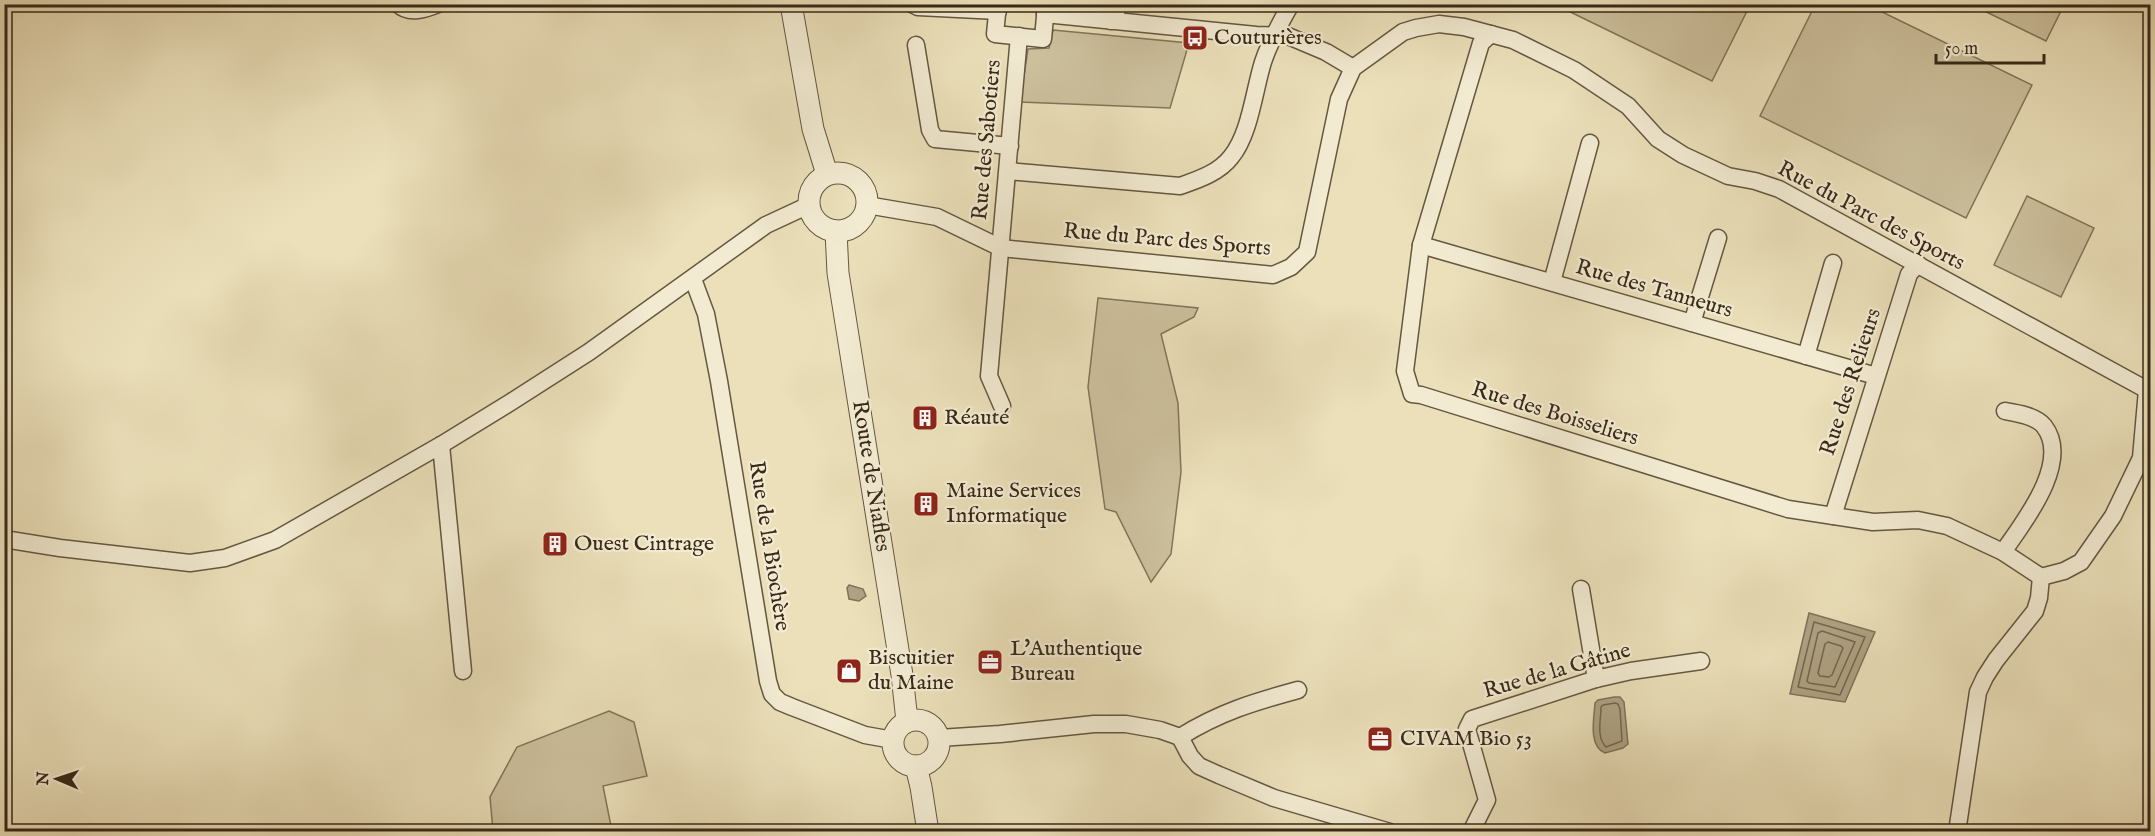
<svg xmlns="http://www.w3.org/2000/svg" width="2155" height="836" font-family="'IM FELL English',serif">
<rect width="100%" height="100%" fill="#ebe0ba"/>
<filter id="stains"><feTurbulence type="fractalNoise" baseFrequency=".00333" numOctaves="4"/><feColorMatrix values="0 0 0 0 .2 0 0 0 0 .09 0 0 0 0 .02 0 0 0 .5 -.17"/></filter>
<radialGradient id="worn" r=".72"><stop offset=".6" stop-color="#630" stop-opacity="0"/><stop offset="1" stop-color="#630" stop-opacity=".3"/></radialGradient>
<g fill="#cdc19e" stroke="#82755b" stroke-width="1.5">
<polygon points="1556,5 1750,4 1750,5 1712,81"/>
<polygon points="1815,5 1868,5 2032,85 1966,218 1760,116"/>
<polygon points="1972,5 2064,5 2046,41"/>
<polygon points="1053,30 1189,43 1170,108 1020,102 1028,49 1049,48"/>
<polygon points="2027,196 2094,228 2061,297 1994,265"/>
<polygon points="1098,298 1198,308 1194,317 1161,334 1178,403 1181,472 1171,554 1151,582 1116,512 1105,509 1088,387"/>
<polygon points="609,711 634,722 647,776 603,786 612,831 493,831 490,797 517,747"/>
</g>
<g fill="#aea283" stroke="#7f7258" stroke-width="1.5">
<polygon points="849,585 863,589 866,596 859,601 849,599 847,588"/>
<polygon points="1809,613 1875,632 1845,702 1790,694"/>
<path d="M1614,697H1620L1624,702L1628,744L1623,748L1605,753C1588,746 1594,718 1595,703L1598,700Z"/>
</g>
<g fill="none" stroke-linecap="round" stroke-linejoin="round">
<g stroke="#73664e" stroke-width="1.5">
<polygon points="1814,622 1865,637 1840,695 1798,687"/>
<polygon points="1822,631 1855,642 1835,687 1809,683 1807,681 1818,633"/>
<polygon points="1828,642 1841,646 1843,648 1832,675 1829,677 1820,676 1818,673 1825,644"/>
<path d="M1615,703L1618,704L1620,709L1622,741L1606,747C1596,737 1601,720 1601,707L1603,705Z"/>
</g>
<g stroke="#655740" stroke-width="19">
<g id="minor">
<path d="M398,4C409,15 426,9 438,4"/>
<polyline points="912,4 918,7 998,11"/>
<polyline points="998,4 995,34 1043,39 1046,5"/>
<polyline points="1045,14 1256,35 1288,36 1326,52 1353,68"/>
<polyline points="1111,21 1120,4"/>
<polyline points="1491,34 1481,43 1421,245 1405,371 1412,394 1421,395 1788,509 1873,522 1918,520 1947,526 2003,552 2041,577"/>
<polyline points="916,45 930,130 935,139 1010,146"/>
<path d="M1008,171L1180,186C1197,180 1219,173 1231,157C1250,134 1254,91 1263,62C1270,41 1280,23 1291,4"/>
<polyline points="867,205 937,217 1001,248 1273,275 1291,267 1307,252 1339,99 1353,68 1403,32 1416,28 1439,24 1464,27 1513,40 1574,70 1628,106 1658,139 1683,155 1728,176 1755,181 1779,189 2147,390"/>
<polyline points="1421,245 1876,376"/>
<polyline points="693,279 706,314 719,381 768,681 772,694 780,702 792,707 865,735 893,740"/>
<polyline points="1552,282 1590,143"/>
<polyline points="1692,323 1718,238"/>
<polyline points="1806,356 1833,263"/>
<polyline points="1002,406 989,376 1019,36"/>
<polyline points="441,445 463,671"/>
<polyline points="1833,516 1909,274 1918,264"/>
<polyline points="4,539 60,548 190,563 225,558 275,540 441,445 511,402 589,352 766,225 809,205"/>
<path d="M2003,552C2023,523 2072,462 2044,426C2036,416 2017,413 2005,411"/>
<polyline points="1581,589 1596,679"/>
<polyline points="1180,737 1190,756 1199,766 1219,775 1274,798 1390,832"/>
<path d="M939,738L1000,734L1094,724H1126L1160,730L1180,737C1220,712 1254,702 1298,690"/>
<polyline points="1471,832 1487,800 1467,729 1472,719 1596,679 1631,671 1701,661"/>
<polyline points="1957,832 1978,692 1985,677 1996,660 2035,611 2039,598 2041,577 2064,571 2081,562 2113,516 2141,458 2147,390"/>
</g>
</g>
<g stroke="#655740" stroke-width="23">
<g id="tertiary">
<polyline points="791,4 813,129 827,174"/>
<circle cx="838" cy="202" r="29"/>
<polyline points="836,231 838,273 902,675 907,721"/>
<circle cx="916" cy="743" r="23"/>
<polyline points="916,766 921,787 928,832"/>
</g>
</g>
<use href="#minor" stroke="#f2ebd2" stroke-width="16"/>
<use href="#tertiary" stroke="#f2ebd2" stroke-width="21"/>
</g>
<defs>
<g id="bus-square" transform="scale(1.35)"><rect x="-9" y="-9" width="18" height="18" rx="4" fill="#8f2418" stroke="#f2ebd2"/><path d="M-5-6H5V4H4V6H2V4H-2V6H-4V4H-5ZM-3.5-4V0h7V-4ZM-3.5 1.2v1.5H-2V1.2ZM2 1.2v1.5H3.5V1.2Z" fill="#fff"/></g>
<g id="building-square" transform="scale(1.35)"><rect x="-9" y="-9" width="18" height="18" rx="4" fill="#8f2418" stroke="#f2ebd2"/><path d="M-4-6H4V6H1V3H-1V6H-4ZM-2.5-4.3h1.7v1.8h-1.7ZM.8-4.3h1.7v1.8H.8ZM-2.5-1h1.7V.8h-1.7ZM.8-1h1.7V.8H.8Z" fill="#fff"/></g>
<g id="office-square" transform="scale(1.35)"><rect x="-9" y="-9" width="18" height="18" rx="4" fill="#8f2418" stroke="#f2ebd2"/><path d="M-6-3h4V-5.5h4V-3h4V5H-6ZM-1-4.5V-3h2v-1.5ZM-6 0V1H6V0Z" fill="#fff"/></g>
<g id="shop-square" transform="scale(1.35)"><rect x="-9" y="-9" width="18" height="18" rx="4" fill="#8f2418" stroke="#f2ebd2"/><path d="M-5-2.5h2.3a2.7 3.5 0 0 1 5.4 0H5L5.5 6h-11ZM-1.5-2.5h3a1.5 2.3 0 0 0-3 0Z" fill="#fff"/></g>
</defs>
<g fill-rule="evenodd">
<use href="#bus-square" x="1195" y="38"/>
<use href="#building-square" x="925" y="418"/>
<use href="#building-square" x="926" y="504"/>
<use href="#building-square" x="555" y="544"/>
<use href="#office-square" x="990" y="662"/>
<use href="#shop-square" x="849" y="671"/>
<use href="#office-square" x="1380" y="739"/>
</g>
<g text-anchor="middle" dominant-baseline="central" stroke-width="4.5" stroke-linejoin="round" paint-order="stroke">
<g font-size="22" fill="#382918" stroke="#f2ebd2" text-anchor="start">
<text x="1214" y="38">Couturières</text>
<text x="944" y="418">Réauté</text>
<text x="946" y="491">Maine Services<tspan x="946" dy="25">Informatique</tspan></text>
<text x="574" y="544">Ouest Cintrage</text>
<text x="1010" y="649">L'Authentique<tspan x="1010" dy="25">Bureau</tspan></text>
<text x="868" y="658">Biscuitier<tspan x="868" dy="25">du Maine</tspan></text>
<text x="1400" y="739">CIVAM Bio 53</text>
</g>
<g font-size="22" fill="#382918" stroke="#f2ebd2">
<text transform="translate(987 140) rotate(-85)">Rue des Sabotiers</text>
<text transform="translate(1871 216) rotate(28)">Rue du Parc des Sports</text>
<text transform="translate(1167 240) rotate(5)">Rue du Parc des Sports</text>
<text transform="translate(1654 289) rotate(16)">Rue des Tanneurs</text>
<text transform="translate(1851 382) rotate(-72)">Rue des Relieurs</text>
<text transform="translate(1555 414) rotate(17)">Rue des Boisseliers</text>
<text transform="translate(871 476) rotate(81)">Route de Niafles</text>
<text transform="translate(769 546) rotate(81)">Rue de la Biochère</text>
<text transform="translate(1557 671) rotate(-16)">Rue de la Gâtine</text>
</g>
</g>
<rect width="2155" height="836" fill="none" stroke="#ebe0ba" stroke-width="24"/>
<rect x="6" y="6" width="2143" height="824" fill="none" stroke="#382918" stroke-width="3"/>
<rect x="12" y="12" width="2131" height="812" fill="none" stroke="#382918" stroke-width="1.5"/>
<g transform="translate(57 779) rotate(272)" stroke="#f2ebd2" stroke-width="4.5" paint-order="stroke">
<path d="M0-4.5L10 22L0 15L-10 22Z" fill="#382918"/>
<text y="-9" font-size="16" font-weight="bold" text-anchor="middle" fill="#382918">N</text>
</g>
<path d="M1936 54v9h108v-9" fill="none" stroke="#382918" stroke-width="3"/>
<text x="1945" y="54" font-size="18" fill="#382918" stroke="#f2ebd2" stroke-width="4.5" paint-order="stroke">50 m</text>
<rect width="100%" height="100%" filter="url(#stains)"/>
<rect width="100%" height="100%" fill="url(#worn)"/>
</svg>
